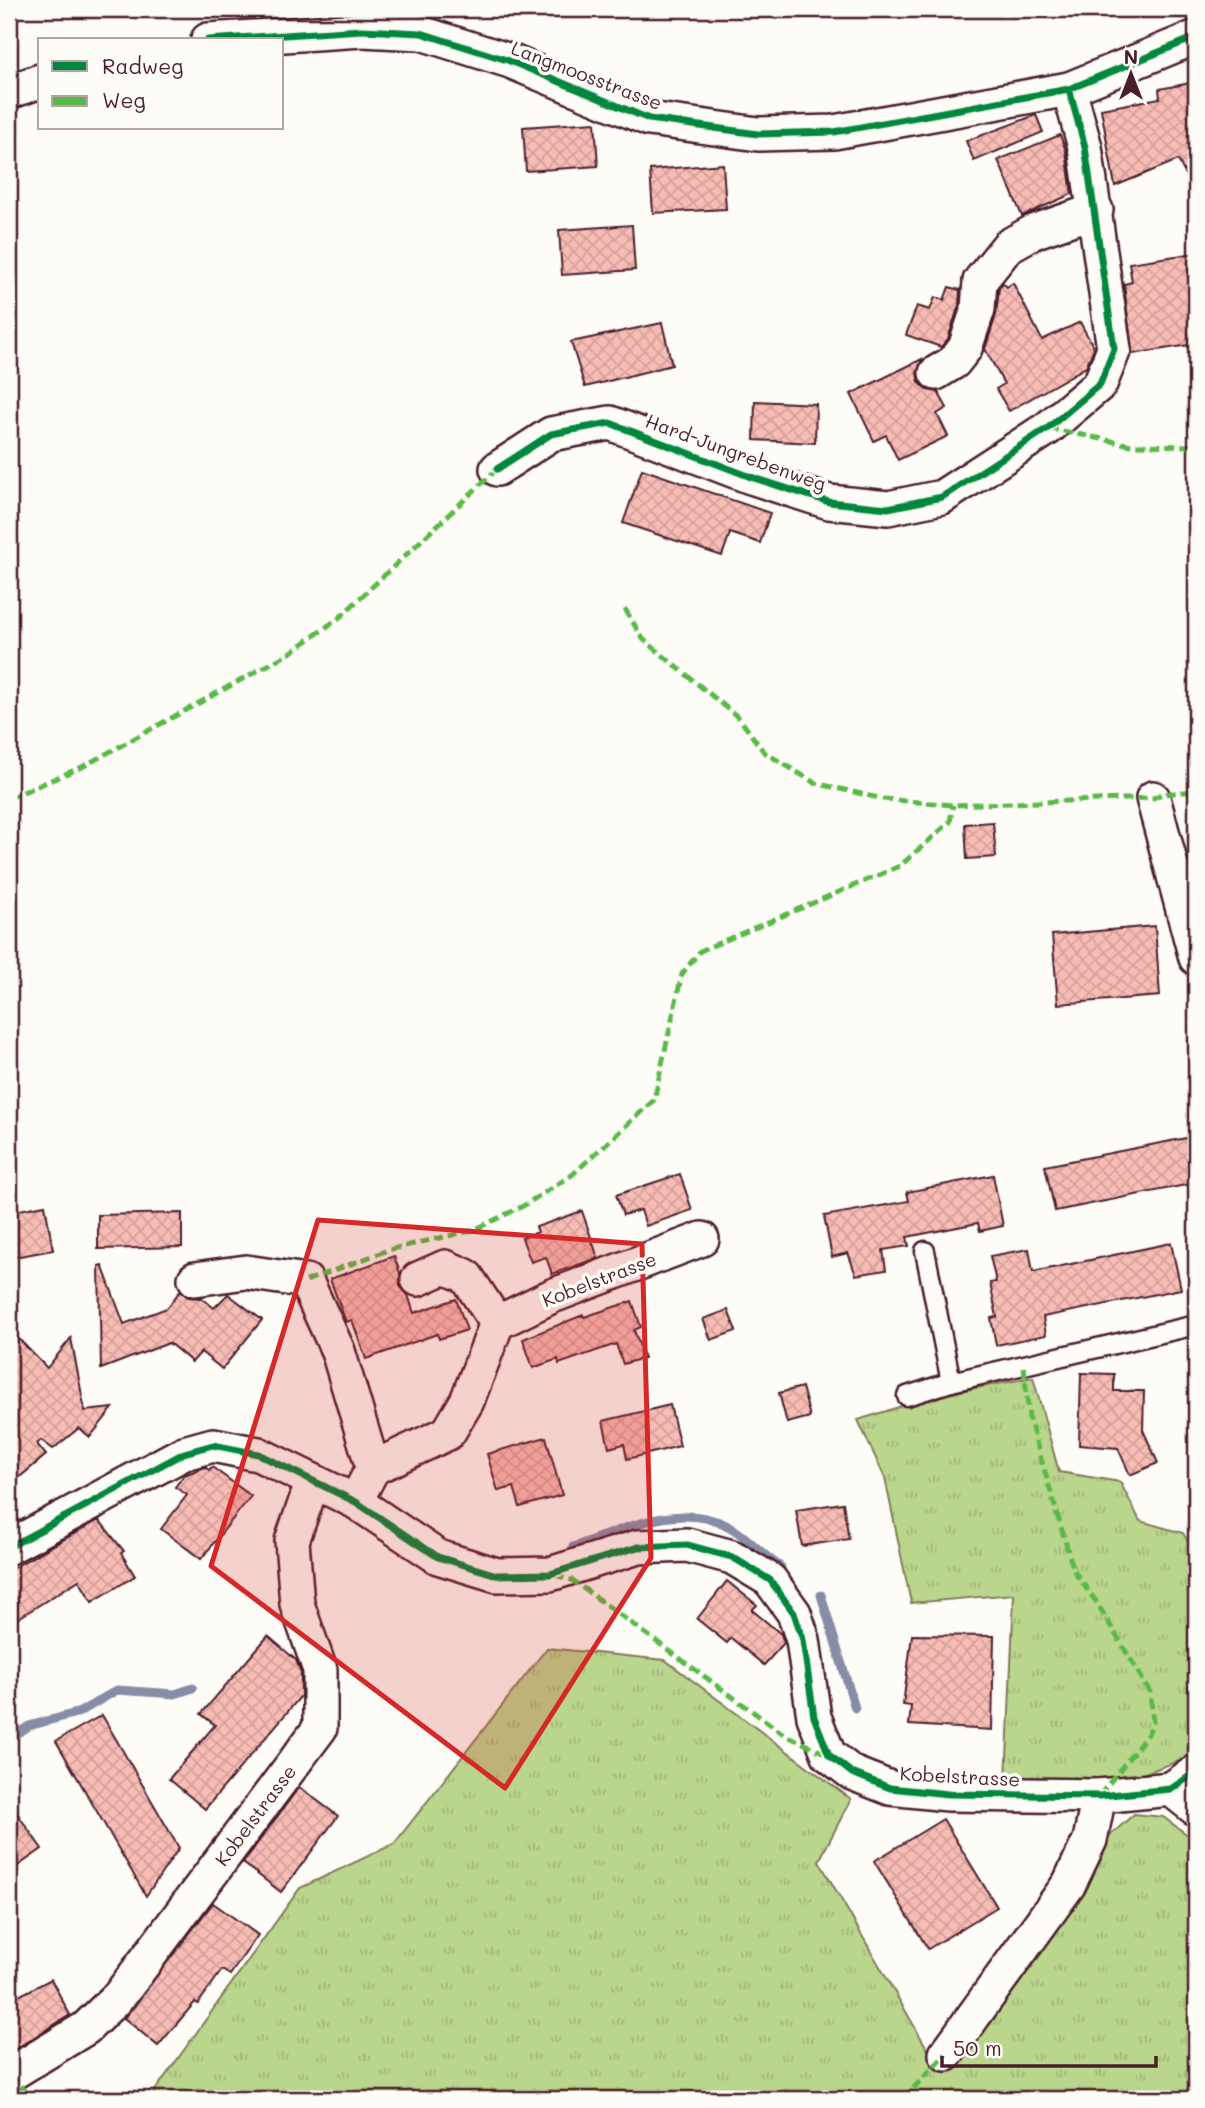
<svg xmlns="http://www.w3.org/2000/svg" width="1205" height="2108" font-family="Mali,sans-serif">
<defs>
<pattern id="grass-tufts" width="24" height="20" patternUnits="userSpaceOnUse" patternTransform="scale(1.75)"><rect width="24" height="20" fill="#bad58c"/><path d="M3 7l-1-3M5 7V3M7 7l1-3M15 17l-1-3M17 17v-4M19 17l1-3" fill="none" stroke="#a1b679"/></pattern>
<pattern id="building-cross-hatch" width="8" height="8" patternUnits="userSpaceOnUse" patternTransform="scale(1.75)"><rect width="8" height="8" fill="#f7bcb4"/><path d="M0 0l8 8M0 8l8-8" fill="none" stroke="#d5a19b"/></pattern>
</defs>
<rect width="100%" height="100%" fill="#fdfcf7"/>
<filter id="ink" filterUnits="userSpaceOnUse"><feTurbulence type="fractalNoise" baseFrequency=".0143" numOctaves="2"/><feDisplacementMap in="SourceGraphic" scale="14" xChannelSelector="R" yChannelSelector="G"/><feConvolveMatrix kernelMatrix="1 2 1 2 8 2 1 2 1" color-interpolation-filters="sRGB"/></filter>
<g filter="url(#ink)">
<g fill="url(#grass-tufts)" stroke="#827a5c" stroke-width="2">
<polygon points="1033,1377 1059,1472 1120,1482 1140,1521 1183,1533 1196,1555 1196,1755 1128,1779 1006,1781 1014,1594 911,1603 885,1478 858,1420 930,1397"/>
<polygon points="547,1648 665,1660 851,1799 819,1861 928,2050 953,2062 1104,1841 1134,1814 1163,1817 1196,1841 1196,2099 149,2099 300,1888 394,1844"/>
</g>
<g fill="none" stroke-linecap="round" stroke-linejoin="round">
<g stroke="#878ca7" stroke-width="9">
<path d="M573,1547C620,1531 681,1499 730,1527C748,1537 763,1556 781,1567"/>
<polyline points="821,1595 855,1708"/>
<polyline points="9,1739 29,1726 80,1712 117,1690 175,1694 193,1688"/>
</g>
</g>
<g fill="url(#building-cross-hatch)" stroke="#4a1f2b" stroke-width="2">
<polygon points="1196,82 1196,195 1178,160 1115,186 1101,109 1160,98 1159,89"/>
<polygon points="1036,115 1043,132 974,161 966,141"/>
<polygon points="595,122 598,166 526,171 523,127"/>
<polygon points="1060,135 1066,151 1072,194 1022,216 998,160"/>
<polygon points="723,164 726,209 653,213 650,170"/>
<polygon points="632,225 635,270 562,275 559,230"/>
<polygon points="1196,253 1196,344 1132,354 1124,284 1132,282 1129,263"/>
<polygon points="1003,283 1007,287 1013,283 1042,340 1080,322 1094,348 1086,367 1009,411 996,389 1004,384 985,349 996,315 999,288"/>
<polygon points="949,287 960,290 959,305 948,339 941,347 906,335 917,306 930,310 935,297 944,300"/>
<polygon points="662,323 672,365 585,387 571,342"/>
<polygon points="922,359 917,373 919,382 927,390 938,392 947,408 937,414 948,436 898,460 886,435 874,441 851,394"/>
<polygon points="755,401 816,404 815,443 754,440"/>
<polygon points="642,469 770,513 760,543 730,533 722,556 623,523"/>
<polygon points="993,822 996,857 967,859 965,824"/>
<polygon points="1155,926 1160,996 1058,1004 1052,935"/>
<polygon points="1196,1136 1196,1183 1055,1211 1045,1166"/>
<polygon points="680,1174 692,1210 646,1226 641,1210 623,1215 616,1195"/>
<polygon points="993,1175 1003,1226 980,1231 978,1223 907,1237 909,1246 883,1250 886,1270 856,1275 848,1253 832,1257 824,1216 909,1201 907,1192"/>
<polygon points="45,1205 53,1250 9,1258 9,1212"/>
<polygon points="582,1211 598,1258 552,1274 546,1257 531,1262 522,1238 538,1232 536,1227"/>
<polygon points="182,1213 182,1247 98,1249 98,1215"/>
<polygon points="1171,1243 1181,1289 1043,1317 1046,1335 996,1345 991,1318 997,1317 990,1283 996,1282 990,1256 1029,1249 1033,1272"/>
<polygon points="394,1256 400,1273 400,1286 408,1295 414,1313 456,1299 467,1330 439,1339 437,1334 366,1359 352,1320 346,1322 330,1279"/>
<polygon points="102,1265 124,1324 167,1308 180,1291 188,1297 202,1298 214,1308 228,1294 262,1320 222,1369 201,1352 192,1362 169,1343 101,1369 99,1266"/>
<polygon points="632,1301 641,1327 634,1330 644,1358 623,1364 616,1344 559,1364 558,1359 533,1368 523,1339 583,1315 584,1317"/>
<polygon points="728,1310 736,1331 711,1340 703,1319"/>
<polygon points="9,1329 47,1368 71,1338 85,1411 113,1408 90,1437 79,1428 53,1449 41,1440 37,1444 46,1455 9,1486"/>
<polygon points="1081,1373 1114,1374 1114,1391 1144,1391 1143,1430 1158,1463 1130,1475 1118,1448 1079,1445"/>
<polygon points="802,1387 810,1417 787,1423 779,1393"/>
<polygon points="670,1405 680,1446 627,1459 624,1444 609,1448 603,1421"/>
<polygon points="546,1437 562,1495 520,1507 514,1487 498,1491 487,1454"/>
<polygon points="205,1467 209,1470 212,1467 251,1496 201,1559 161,1529 187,1495 175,1487 184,1475"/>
<polygon points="843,1503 849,1539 802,1546 796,1510"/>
<polygon points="99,1520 124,1551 121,1553 135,1576 92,1602 79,1580 9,1624 9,1570"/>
<polygon points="727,1581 757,1605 752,1610 781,1634 784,1643 764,1665 731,1638 727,1643 697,1619"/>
<polygon points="912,1635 994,1636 992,1730 909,1725 911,1706 903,1705"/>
<polygon points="268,1636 296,1660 301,1673 301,1696 205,1809 169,1779 215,1725 201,1714"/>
<polygon points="102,1715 179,1848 146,1896 56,1741"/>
<polygon points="299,1787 338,1816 281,1892 243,1863"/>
<polygon points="9,1802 42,1849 9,1872"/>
<polygon points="943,1819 997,1907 928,1949 874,1861"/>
<polygon points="213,1903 258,1935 230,1975 222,1970 198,2004 195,2002 158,2046 124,2018"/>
<polygon points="51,1979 70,2015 12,2051 9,2044 9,2001"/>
</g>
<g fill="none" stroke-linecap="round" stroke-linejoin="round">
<g stroke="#4a1f2b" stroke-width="23">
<g id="lane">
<polyline points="925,1251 951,1382"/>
<polyline points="907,1396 951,1382 1196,1325"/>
</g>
</g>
<g stroke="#4a1f2b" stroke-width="38">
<g id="street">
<polyline points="208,40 362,30 421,33 510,61 649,119 758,134 834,132 1069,89 1196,37"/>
<polyline points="9,92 40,81"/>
<polyline points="936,373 954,362 965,348 978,309 980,281 1008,246 1033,232 1096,210"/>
<polyline points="497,469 551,434 610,423 751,477 829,502 888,508 942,497 1048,428 1100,384 1114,349 1085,147 1069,89"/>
<polyline points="1153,798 1196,958"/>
<polyline points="195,1279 246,1272 306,1281 338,1351 373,1468 363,1487"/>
<polyline points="418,1279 445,1267 466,1276 497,1323"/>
<polyline points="373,1468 448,1433 467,1401 497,1323 552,1296 702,1239"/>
<polyline points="9,1547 184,1453 213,1445 258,1454 356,1502 438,1557 497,1575 550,1574 638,1547 687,1545 732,1557 770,1580 794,1613 803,1640 814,1717 829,1755 852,1773 890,1788 948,1794 1099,1796 1171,1789 1196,1772"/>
<polyline points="1171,1789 1196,1809"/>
<polyline points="946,2054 1069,1884 1090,1840 1099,1796"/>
<polyline points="9,2075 86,2028 120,1995 320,1728 320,1670 297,1604 292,1541 313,1481"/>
</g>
</g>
<use href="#lane" stroke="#fdfcf7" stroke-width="18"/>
<use href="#street" stroke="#fdfcf7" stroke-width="33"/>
<g stroke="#58b947" stroke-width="5" stroke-dasharray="10 5" stroke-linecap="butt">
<polyline points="1048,428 1131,445 1196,446"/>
<polyline points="625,609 643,639 739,718 764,752 815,783 883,799 953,805 1153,798 1162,794 1196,791"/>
<polyline points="9,798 82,767 290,653 339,618 497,469"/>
<polyline points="306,1281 388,1250 474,1230 523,1206 572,1175 654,1100 682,974 700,951 900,866 950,822 953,805"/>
<polyline points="1024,1367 1029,1418 1074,1571 1097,1603 1150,1692 1153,1722 1148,1734 1099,1796"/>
<polyline points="555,1575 572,1580 785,1735 829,1755"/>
<polyline points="10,2075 32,2099"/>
<polyline points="903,2099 946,2054"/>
</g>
<g stroke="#fdfcf7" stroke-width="11">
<g id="cycleway">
<polyline points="208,40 362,30 421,33 510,61 649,119 758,134 834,132 1069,89 1196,37"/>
<polyline points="497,469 551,434 610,423 751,477 829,502 888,508 942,497 1048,428 1100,384 1114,349 1085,147 1069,89"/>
<polyline points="9,1547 184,1453 213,1445 258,1454 356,1502 438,1557 497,1575 550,1574 638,1547 687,1545 732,1557 770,1580 794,1613 803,1640 814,1717 829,1755 852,1773 890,1788 948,1794 1099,1796 1171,1789 1196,1772"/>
</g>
</g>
<use href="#cycleway" stroke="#00873e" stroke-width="7"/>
</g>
</g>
<path fill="#d62828" fill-opacity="0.2" stroke="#d62828" stroke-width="5" stroke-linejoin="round" d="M318,1220L642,1244L651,1558L505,1788L211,1566Z"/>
<g text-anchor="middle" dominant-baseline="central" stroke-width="7" stroke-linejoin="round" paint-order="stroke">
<g font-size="19" fill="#4a1f2b" stroke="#fdfcf7">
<text transform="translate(587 75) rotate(21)">Langmoosstrasse</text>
<text transform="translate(736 452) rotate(20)">Hard-Jungrebenweg</text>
<text transform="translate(599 1279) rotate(-21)">Kobelstrasse</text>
<text transform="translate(960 1776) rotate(3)">Kobelstrasse</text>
<text transform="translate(255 1815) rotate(-53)">Kobelstrasse</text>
</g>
</g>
<rect width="1205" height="2108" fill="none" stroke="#fdfcf7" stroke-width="35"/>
<rect x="18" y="18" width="1170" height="2073" fill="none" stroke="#4a1f2b" stroke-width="2.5" filter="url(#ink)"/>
<rect x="38" y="38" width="245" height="91" fill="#fdfcf7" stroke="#b5a4a5" stroke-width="2"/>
<rect x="52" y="61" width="35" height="10" fill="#00873e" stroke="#b5a4a5" stroke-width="2"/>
<text x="102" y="74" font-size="21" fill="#4a1f2b">Radweg</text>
<rect x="52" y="96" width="35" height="10" fill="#58b947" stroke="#b5a4a5" stroke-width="2"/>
<text x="102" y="108" font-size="21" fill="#4a1f2b">Weg</text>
<g transform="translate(1131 74)" stroke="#fdfcf7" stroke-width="5" paint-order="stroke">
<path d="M0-5L12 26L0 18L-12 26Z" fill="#4a1f2b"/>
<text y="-10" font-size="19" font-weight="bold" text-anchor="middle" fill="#4a1f2b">N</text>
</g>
<path d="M942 2056v10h214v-10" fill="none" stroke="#4a1f2b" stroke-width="3.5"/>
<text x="953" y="2056" font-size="21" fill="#4a1f2b" stroke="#fdfcf7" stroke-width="5" paint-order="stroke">50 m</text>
</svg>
